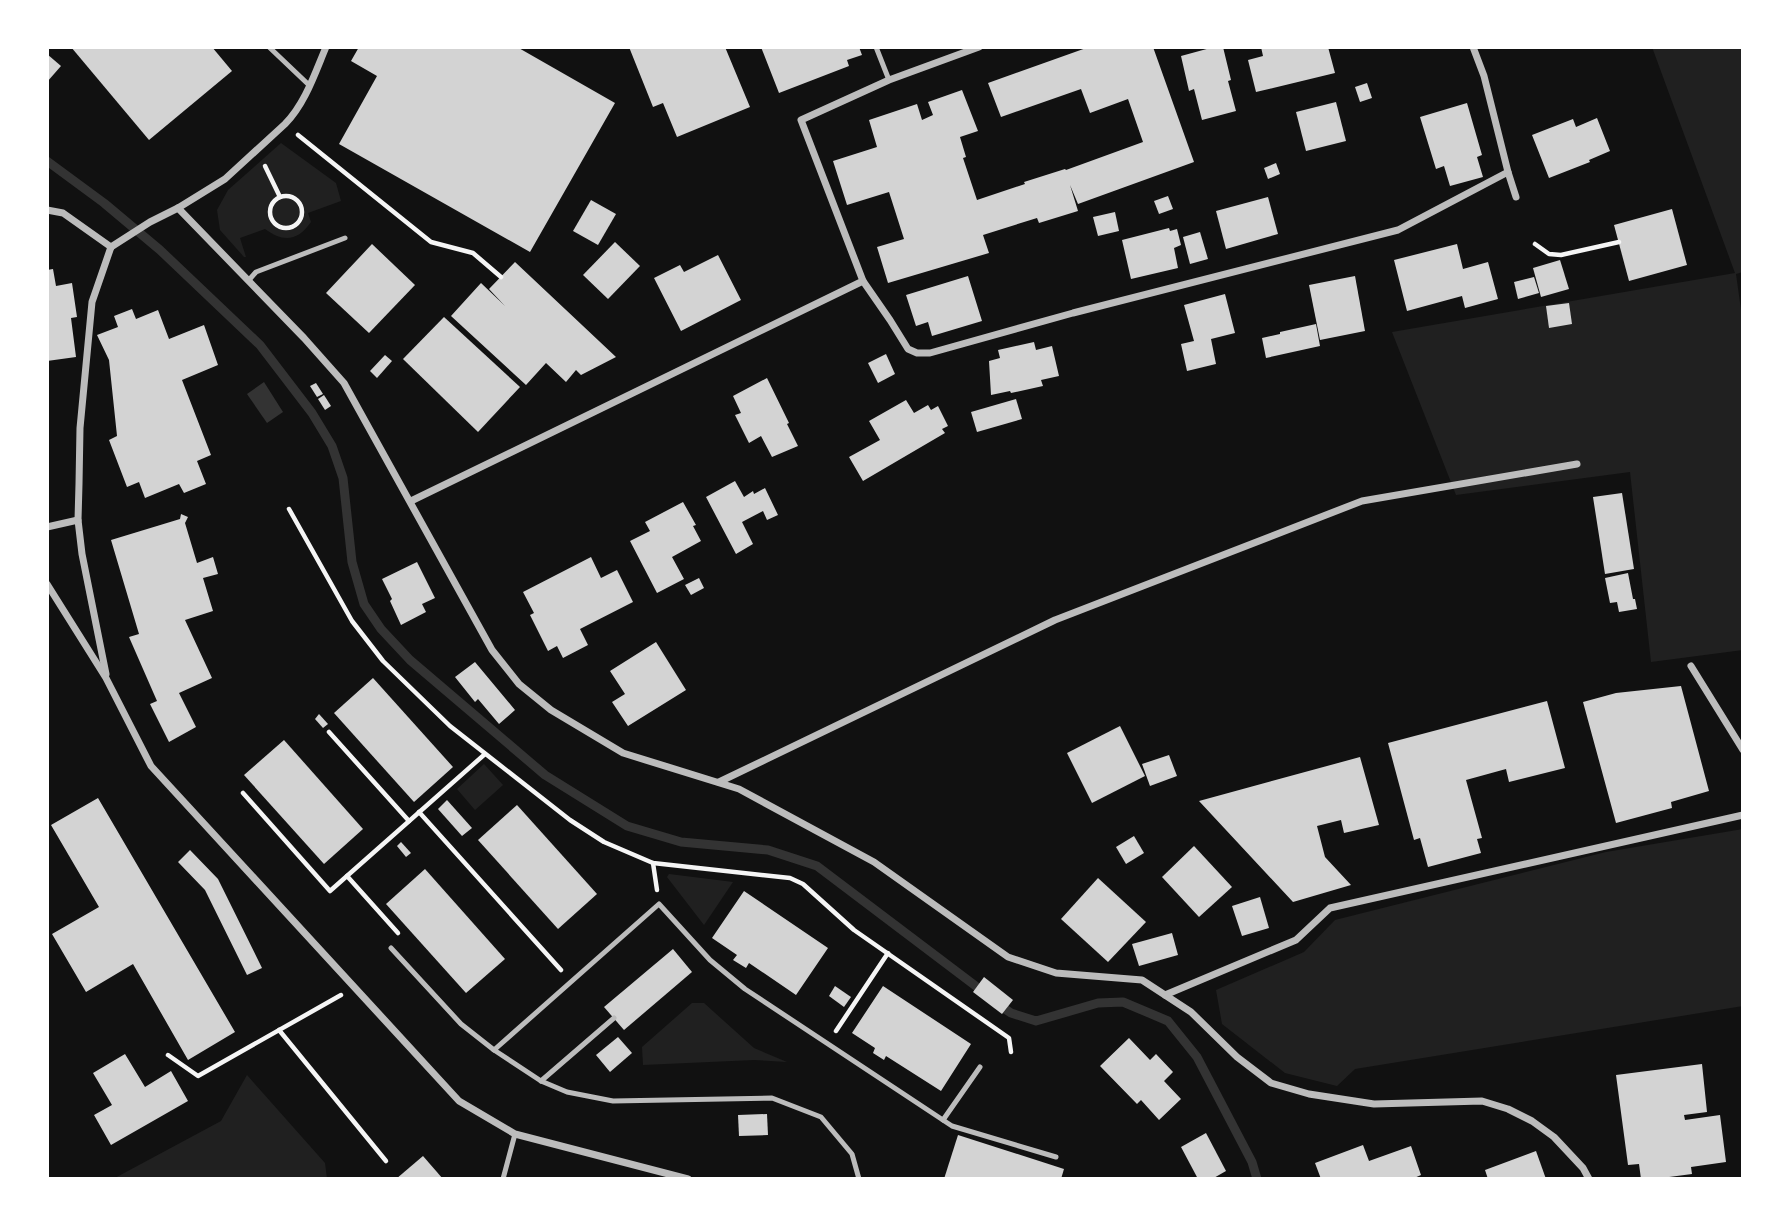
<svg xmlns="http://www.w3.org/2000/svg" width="1790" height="1226" font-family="'Noto Sans',sans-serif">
<rect width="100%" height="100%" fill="#111"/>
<g fill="#202020">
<polygon points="1652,47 1743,47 1743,272 1736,274 1743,324 1743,650 1651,662 1630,472 1456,495 1392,332 1735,273"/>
<path d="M281,143L336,183L341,201L308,213L311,222C297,242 283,242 265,229L240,238L246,257H244L220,230L217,210L228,190Z"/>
<polygon points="484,764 503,785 475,810 457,789"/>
<polygon points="1743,829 1743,1006 1355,1069 1337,1086 1285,1073 1222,1024 1216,990 1304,952 1335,920 1606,852"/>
<polygon points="669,874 733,882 704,925 667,877"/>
<polygon points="692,1003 704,1003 754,1048 787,1062 754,1060 643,1065 642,1047"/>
<polygon points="247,1075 325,1163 327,1179 113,1179 221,1121"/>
</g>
<polygon fill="#333" points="264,382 283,412 267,423 247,394"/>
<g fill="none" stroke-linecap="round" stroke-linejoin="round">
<g stroke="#333" stroke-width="9">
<polyline points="47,161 104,203 160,250 260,345 312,413 332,446 343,478 352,562 364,604 381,629 410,660 545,775 627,826 681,842 768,850 817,866 977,987"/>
<polyline points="1005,1009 1011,1013 1036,1021 1098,1003 1123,1002 1168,1021 1197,1057 1252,1162 1257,1179"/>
</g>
</g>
<g fill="#d3d3d3">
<polygon points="71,47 212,47 232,71 149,140"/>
<polygon points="359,47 517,47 615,103 530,252 339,144 377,76 351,61"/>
<polygon points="629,47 725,47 750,107 677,137 663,103 653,107"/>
<polygon points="761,47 859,47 862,55 847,60 849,66 779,93"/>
<polygon points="1089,47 1153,47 1194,162 1078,204 1070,185 1078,211 1039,223 1037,218 983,235 989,253 888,283 877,247 904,239 889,192 847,205 833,161 877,147 869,120 917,104 922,120 933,115 928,102 962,90 978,131 960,137 966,157 963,158 977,200 1025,184 1024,182 1065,169 1066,170 1143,142 1128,99 1090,113 1081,89 1001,117 988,83"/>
<polygon points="1214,47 1223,47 1231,80 1228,81 1236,111 1202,120 1194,89 1189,91 1181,56"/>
<polygon points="1261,47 1328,47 1335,73 1256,92 1248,60 1263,56"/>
<polygon points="47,54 61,66 47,82"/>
<polygon points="1367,83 1372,98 1360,102 1355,87"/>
<polygon points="1336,102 1346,141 1306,151 1296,112"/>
<polygon points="1467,103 1482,155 1477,157 1483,177 1450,186 1444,166 1436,169 1420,117"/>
<polygon points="1597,118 1610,151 1589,160 1590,162 1549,178 1532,135 1573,119 1576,127"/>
<polygon points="1276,163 1280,174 1268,179 1264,168"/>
<polygon points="1168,196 1173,209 1159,214 1154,201"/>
<polygon points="1268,197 1278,234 1226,249 1216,211"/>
<polygon points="591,200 616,214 598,245 573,231"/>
<polygon points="1672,209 1687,265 1629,281 1614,225"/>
<polygon points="1115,212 1119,231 1098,236 1093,217"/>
<polygon points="1169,228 1170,231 1177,229 1181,245 1174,248 1178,268 1131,279 1122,240"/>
<polygon points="1200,232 1208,259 1190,264 1183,237"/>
<polygon points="615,242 640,266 608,299 583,275"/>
<polygon points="372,244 415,285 369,333 326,293"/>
<polygon points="1457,244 1463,269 1488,262 1498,299 1465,308 1462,296 1407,311 1394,260"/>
<polygon points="718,255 741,300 681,331 654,278 680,265 684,272"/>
<polygon points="1560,260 1569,289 1541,297 1533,268"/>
<polygon points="515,262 616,357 581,375 576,370 566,382 546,363 526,385 451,316 481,283 505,306 489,289"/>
<polygon points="53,269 56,286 72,283 77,317 71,318 76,357 47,361 47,270"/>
<polygon points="968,276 982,321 932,336 928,322 916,326 906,295"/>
<polygon points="1355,276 1365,331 1320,340 1309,285"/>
<polygon points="1534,277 1539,293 1518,299 1514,282"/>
<polygon points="1225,294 1235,333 1211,339 1216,364 1187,371 1181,344 1194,341 1184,305"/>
<polygon points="1569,303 1572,324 1549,328 1546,306"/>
<polygon points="132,309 136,319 158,310 169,339 204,325 218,365 182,380 211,455 197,461 206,484 184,493 179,484 145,498 139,482 127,487 109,440 117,436 109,360 97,335 118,327 114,316"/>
<polygon points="444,317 520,387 478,432 403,359"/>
<polygon points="1316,324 1320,346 1266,358 1262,338 1280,334 1280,332"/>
<polygon points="1034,342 1036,350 1052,346 1059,376 1041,380 1043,386 1011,393 1010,391 991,395 989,361 1000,358 998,350"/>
<polygon points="886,354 895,374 878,383 868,363"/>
<polygon points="385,355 392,361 377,378 370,371"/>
<polygon points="767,378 789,423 787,424 798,446 772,457 761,436 749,443 735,415 741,413 733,396"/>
<polygon points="316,383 323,394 317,397 310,386"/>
<polygon points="324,395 331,406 325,410 318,399"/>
<polygon points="1016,399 1022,419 977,432 971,412"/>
<polygon points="906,400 914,413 928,405 931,410 938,406 948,426 942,429 945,433 863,481 849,457 880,440 869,421"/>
<polygon points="735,481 744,497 753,491 754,494 765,488 778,515 767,520 763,511 742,522 753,544 736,554 706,497"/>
<polygon points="1622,493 1634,569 1605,574 1593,497"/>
<polygon points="683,502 696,525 693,526 701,541 672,557 684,579 657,593 630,541 650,531 645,522"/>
<polygon points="181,514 188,517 185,523 197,563 213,557 218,574 203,578 213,611 185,620 212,678 179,693 196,727 169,742 150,704 157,701 129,637 139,634 111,540 180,519"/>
<polygon points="591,557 601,578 617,570 633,602 580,629 588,645 563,658 557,646 548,651 530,615 534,613 523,592"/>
<polygon points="417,562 435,598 422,604 426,612 401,625 390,601 392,599 382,579"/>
<polygon points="1628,573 1633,599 1635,599 1637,609 1619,612 1617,602 1610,603 1605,578"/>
<polygon points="699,578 704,588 691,595 685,585"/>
<polygon points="656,642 686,690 628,726 612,702 625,694 610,671"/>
<polygon points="475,662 515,710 499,724 478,699 475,702 455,677"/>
<polygon points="373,678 453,767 414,802 334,713"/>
<polygon points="1681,686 1709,791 1671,802 1672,808 1616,823 1583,702 1616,693"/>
<polygon points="1547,701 1565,768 1509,782 1506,769 1466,780 1482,838 1477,839 1481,853 1428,867 1420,838 1414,840 1388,743"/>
<polygon points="319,714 328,724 323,728 315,719"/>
<polygon points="1120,726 1145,776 1092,803 1067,753"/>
<polygon points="284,740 363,829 324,864 244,775"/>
<polygon points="1169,755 1177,776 1150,786 1142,764"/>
<polygon points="1360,757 1379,825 1344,833 1341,820 1317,826 1325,857 1351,885 1293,902 1199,801"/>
<polygon points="98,798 235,1032 188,1060 133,964 86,992 52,934 99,907 51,825"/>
<polygon points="447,800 472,828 462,836 438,809"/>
<polygon points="517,805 597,894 558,929 478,840"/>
<polygon points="1134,836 1144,853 1126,864 1116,847"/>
<polygon points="401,842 411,853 406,857 397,846"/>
<polygon points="1194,846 1232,887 1199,917 1162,877"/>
<polygon points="190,850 218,879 262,968 247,975 205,890 178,862"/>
<polygon points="425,869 505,959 466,993 386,904"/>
<polygon points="1098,878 1146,922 1108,962 1061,919"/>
<polygon points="744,891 828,948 796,995 749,963 746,968 733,960 737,955 712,938"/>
<polygon points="1260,897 1269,928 1242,936 1232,906"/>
<polygon points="1172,933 1178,955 1139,966 1132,944"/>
<polygon points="673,949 692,972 624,1030 604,1007"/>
<polygon points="984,977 1013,1000 1002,1014 973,992"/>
<polygon points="835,986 851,997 844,1007 829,996"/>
<polygon points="883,986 971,1044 941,1091 886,1056 884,1060 873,1053 875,1048 852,1033"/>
<polygon points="618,1037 632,1053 610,1072 596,1055"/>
<polygon points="1129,1038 1150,1060 1156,1054 1173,1072 1164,1081 1181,1099 1159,1120 1141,1100 1137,1104 1100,1066"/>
<polygon points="125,1054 145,1087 171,1071 188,1101 111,1145 94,1115 112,1105 93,1073"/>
<polygon points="1702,1064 1707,1112 1684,1115 1685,1120 1720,1115 1726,1162 1691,1167 1692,1174 1654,1179 1641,1179 1639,1164 1628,1165 1616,1075"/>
<polygon points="767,1114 768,1135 739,1136 738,1115"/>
<polygon points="1206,1133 1226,1171 1212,1179 1198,1179 1181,1147"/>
<polygon points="958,1135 1064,1169 1061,1179 944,1179"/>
<polygon points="1363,1145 1369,1161 1411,1146 1421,1175 1412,1179 1321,1179 1315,1163"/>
<polygon points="1536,1151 1546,1179 1488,1179 1485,1170"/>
<polygon points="423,1156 443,1179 396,1179"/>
</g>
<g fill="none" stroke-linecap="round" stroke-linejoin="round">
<g stroke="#f5f5f5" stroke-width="4.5">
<polyline points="298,135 431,242 473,253 501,277"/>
<polyline points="265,166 280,197"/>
<circle cx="286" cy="212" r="16"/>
<polyline points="1535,244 1549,254 1561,255 1619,242"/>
<polyline points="289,509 352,621 383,661 450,726 570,820 604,842 653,863 790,878 803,884 854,930 1009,1038 1011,1052"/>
<polyline points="329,732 409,821"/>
<polyline points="243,793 330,891 485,754"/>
<polyline points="419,812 561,970"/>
<polyline points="653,863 657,890"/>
<polyline points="347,876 398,933"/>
<polyline points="279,1030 386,1161"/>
<polyline points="836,1031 888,953"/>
<polyline points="168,1055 198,1076 341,995"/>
</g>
<g stroke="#bcbcbc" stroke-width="5">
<polyline points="269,47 310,86"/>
<polyline points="876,47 889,80"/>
<polyline points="249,280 256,272 345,238"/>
<polyline points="391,948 461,1024 494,1050"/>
<polyline points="541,1081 614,1018"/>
<polyline points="943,1120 980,1067"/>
<polyline points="503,1179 515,1134"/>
<polyline points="859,1179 852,1154 821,1117 772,1098 613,1101 567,1092 541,1081 494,1050 659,904 710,960 745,989 952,1126 1056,1157"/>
</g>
<g stroke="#bcbcbc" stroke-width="7">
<polyline points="1508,172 1516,197"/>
<polyline points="178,208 304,338 344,383 492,650 519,684 551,710 623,753 739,789 874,862 1008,957 1056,973 1142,980 1191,1012 1237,1057 1271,1083 1309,1094 1374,1104 1482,1101 1508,1109 1532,1121 1554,1137 1583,1168 1589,1179"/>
<polyline points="47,210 63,213 111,247"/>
<path d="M111,247L150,222L178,208L225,179L285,124C305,104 315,73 326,47"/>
<polyline points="863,281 890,320 908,349 917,353 930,353 1073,313 1398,230 1508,172 1484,76 1473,47"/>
<polyline points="411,501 863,281 801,120 889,80 979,47"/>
<polyline points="47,527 78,520"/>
<polyline points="47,584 106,678 151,766 459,1101 515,1134 688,1179"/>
<polyline points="1691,666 1743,750"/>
<polyline points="106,674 82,554 78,520 79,484 80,428 92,302 111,247"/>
<polyline points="719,782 1055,620 1362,501 1577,464"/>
<polyline points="1165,995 1296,940 1330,908 1743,815"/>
</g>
</g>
<rect width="1790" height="1226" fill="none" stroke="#ffffff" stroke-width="98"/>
</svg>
